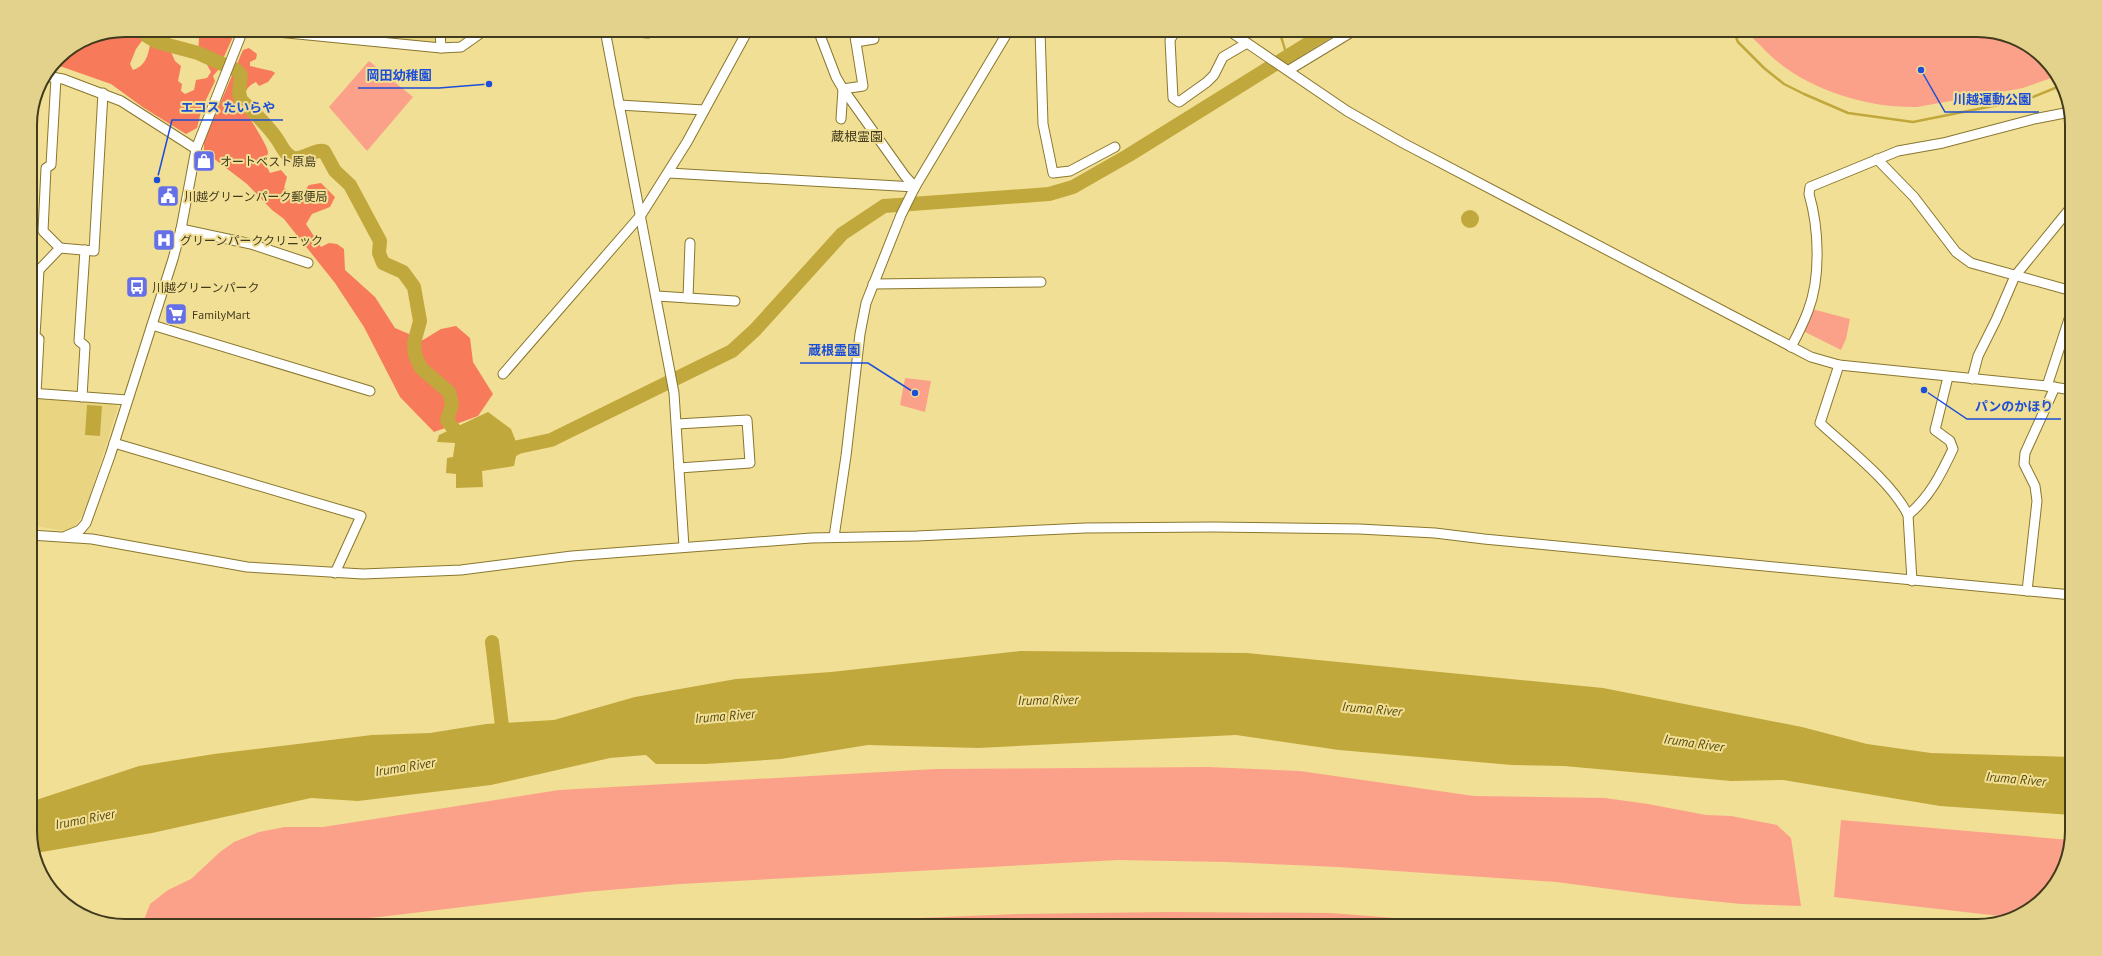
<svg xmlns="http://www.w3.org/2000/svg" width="2102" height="956" font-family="'PT Sans','Noto Sans JP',sans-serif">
<rect width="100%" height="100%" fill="#f1df95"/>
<g fill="#e9d482">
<polygon points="289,30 438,30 437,46"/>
<polygon points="30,397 115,403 118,407 89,499 82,516 77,522 78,524 71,529 65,531 30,525"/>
</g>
<g fill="#fca189">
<path d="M1746,30H1977L2013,37L2056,72L2057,76L2023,88L1917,107C1862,108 1798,87 1761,46C1756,41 1750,36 1746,30Z"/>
<polygon points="369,61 413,97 367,151 329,107"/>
<polygon points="1812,309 1850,319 1846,339 1841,350 1803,331"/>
<polygon points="905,378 931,381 925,412 900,405"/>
<polygon points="1208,767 1300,771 1474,796 1605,798 1648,804 1706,815 1731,816 1777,825 1791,838 1801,906 1741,904 1671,897 1556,882 1338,867 1227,862 1118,860 680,884 585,892 380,917 280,926 145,926 144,920 150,904 168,890 191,879 220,852 234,842 259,832 285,827 323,827 559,790 936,769"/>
<polygon points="1841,820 2070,840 2065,867 2029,910 2008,917 1834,897"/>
<polygon points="1170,912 1331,913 1497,926 724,926 1017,914"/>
</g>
<g fill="#f77a5a">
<path d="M125,30H150L136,49L130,64L133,70C145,66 148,56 150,45L159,44L169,47L175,61L181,66L178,81L182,84L181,91L185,94L194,90L196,80L207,78L211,72L205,61L198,57L199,38L204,33C211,32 215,36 223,35L226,30H236L218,70L213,76L215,81L202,108L197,128L186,134L144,108L111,84L54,64C70,41 100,35 125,30Z"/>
<path d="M249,48L257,54L256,59L250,62V66L272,71L275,73L268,82L259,86L256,82C245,87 244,94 242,106C246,112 268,146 268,152C268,155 265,159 264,161L270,173L281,170L287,177L284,188L298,198L309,185L321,183L335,197L330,207L312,214L306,224L321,247L329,243L337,244L344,249L345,270L375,297L395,328L423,340L441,329L456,326L470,338L473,362L493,394L478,416L434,432L400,397L364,327L335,283L284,219L272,210L247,184L204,151V141L243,50Z"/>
</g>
<g fill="#c1a83c">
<circle cx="1470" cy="219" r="9"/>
<polygon points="87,405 102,406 100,436 85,435"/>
<polygon points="488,412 511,429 518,447 514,466 482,471 483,487 456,488 456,474 446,473 447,458 453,457 455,443 437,442 439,435"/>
<polygon points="1020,651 1247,653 1603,688 1802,727 1867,744 1931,753 2072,757 2072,815 1940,806 1783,780 1731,781 1564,766 1512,765 1339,750 1236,735 978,748 868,745 781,759 706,764 656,764 646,755 610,758 491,785 358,801 311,798 152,833 36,853 30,837 30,802 139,766 214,754 372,735 430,733 486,724 554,720 635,697 736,679 831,672"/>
</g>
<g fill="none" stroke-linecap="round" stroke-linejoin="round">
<g stroke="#c1a83c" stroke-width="2.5">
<polyline points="1279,30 1287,56"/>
<polyline points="1733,30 1738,42 1764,68 1784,84 1804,94 1848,113 1913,122 2028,99 2060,86"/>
</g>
<g stroke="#c1a83c" stroke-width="14">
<path d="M144,30L147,36L157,42L198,53L236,70L241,75L239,93L241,100C253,112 268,125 277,139C282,146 285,156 294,158C304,160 314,149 324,151L335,171L350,185L380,241L379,253L383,263L403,272L414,287L420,321L414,343L415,355L421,368L449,392L452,405L447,420C452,428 461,436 465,443"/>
<polyline points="501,456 518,447 551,440 732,351 755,330 842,234 884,206 1049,194 1073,187 1129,155 1330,30"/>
<polyline points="492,642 504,743"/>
</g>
<g stroke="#89772e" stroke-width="11">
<g id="street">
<polyline points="257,30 441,48 461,47 485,30"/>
<polyline points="440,30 441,48"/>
<polyline points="605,30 674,393 684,547"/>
<polyline points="613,30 648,33 647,30"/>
<polyline points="818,30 836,77 843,89 905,176 915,187"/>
<polyline points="1040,30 1043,124 1053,173 1070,171 1115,147"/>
<polyline points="1176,30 1170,40 1173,98 1179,102 1207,82 1214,75 1223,57 1247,43"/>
<polyline points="1228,30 1347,111 1403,143 1811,357 1839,365 2047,386 2072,390"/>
<polyline points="856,42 874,39"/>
<polyline points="1289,70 1355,30"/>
<polyline points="45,76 63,79 121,101 196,149"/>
<polyline points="56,78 51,165 46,168 43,231 60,248"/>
<polyline points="619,105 704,110"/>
<polyline points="841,119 843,89 863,86 854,30"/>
<polyline points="1877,159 1914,197 1956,252 1971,263 2072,291"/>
<polyline points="669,173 915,187"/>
<polyline points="181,229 251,244 308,263"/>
<polyline points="30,270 39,270 35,336 39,339 36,393"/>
<polyline points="39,270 60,248 94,251 103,93"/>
<polyline points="873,284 1041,282"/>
<polyline points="657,296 735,301"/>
<polyline points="688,298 690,243"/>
<polyline points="152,325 370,391"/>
<path d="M1791,347C1797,336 1803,324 1808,311C1821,278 1819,228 1809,194L1810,187L1898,151L1943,143L2034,119L2070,112"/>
<path d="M1839,365L1820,423C1847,448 1892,482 1908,515L1912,581"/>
<polyline points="503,374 641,215 687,142 748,30"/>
<polyline points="1972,379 1978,356 1996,320 2015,276 2072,206"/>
<polyline points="2047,386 2072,310"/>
<polyline points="30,393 127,400"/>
<polyline points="82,397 85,346 79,341 85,250"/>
<polyline points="677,424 747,420 750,463 679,468"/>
<polyline points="114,443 361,516 335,573"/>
<path d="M1908,515C1930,497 1941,474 1953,449L1950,441L1935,430L1948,377"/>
<path d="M30,535L92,539L247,567L363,574L461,570L572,556L811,538L917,536L1085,528L1213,527L1359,529L1435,533L1484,539C1680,557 1876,578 2072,595"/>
<polyline points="66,536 80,530 86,523 110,456 173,259 181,229 196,149 243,30"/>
<polyline points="834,537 846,456 860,334 866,303 901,215 915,187 1009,30"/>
<polyline points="2027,591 2037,501 2035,486 2024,464 2025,453 2055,387"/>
</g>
</g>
<use href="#street" stroke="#fff" stroke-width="9"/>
</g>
<defs>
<g id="shop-square" transform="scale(1.15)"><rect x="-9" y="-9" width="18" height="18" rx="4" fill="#6570e8" stroke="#f1df95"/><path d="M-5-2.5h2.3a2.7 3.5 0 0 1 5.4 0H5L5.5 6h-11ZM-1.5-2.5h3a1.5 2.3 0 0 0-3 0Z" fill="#fff"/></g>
<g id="civic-square" transform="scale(1.15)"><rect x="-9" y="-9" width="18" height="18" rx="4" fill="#6570e8" stroke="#f1df95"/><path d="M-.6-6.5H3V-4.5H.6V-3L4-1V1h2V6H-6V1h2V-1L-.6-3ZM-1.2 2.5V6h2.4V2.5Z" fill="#fff"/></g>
<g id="hospital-square" transform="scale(1.15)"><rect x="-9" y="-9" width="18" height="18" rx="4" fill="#6570e8" stroke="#f1df95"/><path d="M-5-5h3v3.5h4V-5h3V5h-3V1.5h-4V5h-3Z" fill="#fff"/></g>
<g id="bus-square" transform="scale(1.15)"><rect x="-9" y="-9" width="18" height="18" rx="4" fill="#6570e8" stroke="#f1df95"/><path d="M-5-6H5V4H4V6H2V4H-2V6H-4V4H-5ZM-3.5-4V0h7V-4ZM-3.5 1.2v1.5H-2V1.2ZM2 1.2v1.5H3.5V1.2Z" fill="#fff"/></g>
<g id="supermarket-square" transform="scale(1.15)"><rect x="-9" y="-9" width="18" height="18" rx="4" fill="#6570e8" stroke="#f1df95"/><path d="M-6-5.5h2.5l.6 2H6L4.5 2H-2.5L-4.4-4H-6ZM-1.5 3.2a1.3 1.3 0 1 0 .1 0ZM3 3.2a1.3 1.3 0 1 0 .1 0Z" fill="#fff"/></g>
</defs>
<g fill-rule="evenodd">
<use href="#shop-square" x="204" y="161"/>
<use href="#civic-square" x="168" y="196"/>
<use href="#hospital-square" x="164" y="240"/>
<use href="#bus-square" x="137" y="287"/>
<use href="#supermarket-square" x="176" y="314"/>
</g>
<g text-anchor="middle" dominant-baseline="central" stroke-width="4" stroke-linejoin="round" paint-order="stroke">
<g font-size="12" fill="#413a1c" stroke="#f1df95" text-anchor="start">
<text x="220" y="161">オートベスト原島</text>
<text x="184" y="196">川越グリーンパーク郵便局</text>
<text x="180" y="240">グリーンパーククリニック</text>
<text x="152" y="287">川越グリーンパーク</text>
<text x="192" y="314">FamilyMart</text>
</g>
<g font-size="13" fill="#413a1c" stroke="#f1df95">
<text x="857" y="136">蔵根霊園</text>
</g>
<g font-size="13" font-style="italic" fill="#574a10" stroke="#f1df95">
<text transform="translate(1048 700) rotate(-1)">Iruma River</text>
<text transform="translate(1372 709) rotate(5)">Iruma River</text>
<text transform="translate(725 716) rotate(-5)">Iruma River</text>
<text transform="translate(1694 743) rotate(8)">Iruma River</text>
<text transform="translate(405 767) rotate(-9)">Iruma River</text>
<text transform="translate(2016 779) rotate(5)">Iruma River</text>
<text transform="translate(85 819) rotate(-11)">Iruma River</text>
</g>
</g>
<path d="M0 0H2102V956H0ZM125 37H1977A88 88 0 0 1 2065 125V831A88 88 0 0 1 1977 919H125A88 88 0 0 1 37 831V125A88 88 0 0 1 125 37Z" fill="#e3d28b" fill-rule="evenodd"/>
<path fill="none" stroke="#413a1c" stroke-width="2" d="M125 37H1977A88 88 0 0 1 2065 125V831A88 88 0 0 1 1977 919H125A88 88 0 0 1 37 831V125A88 88 0 0 1 125 37Z"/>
<path fill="none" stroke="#1d4ed8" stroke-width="1.5" d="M489 84L439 88H358M1921 70L1945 112H2039M157 180L172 120H283M915 393L868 363H800M1924 390L1967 419H2061"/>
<g fill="#1d4ed8" stroke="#f1df95" stroke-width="1.5">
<circle cx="489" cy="84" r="4"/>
<circle cx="1921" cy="70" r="4"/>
<circle cx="157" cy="180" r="4"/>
<circle cx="915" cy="393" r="4"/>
<circle cx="1924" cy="390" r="4"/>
</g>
<g font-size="13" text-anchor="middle" font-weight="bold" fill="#1d4ed8" stroke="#f1df95" stroke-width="4" stroke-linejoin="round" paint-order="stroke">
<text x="399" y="80">岡田幼稚園</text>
<text x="1992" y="104">川越運動公園</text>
<text x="228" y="112">エコス たいらや</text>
<text x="834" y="355">蔵根霊園</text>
<text x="2014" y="411">パンのかほり</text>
</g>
</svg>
